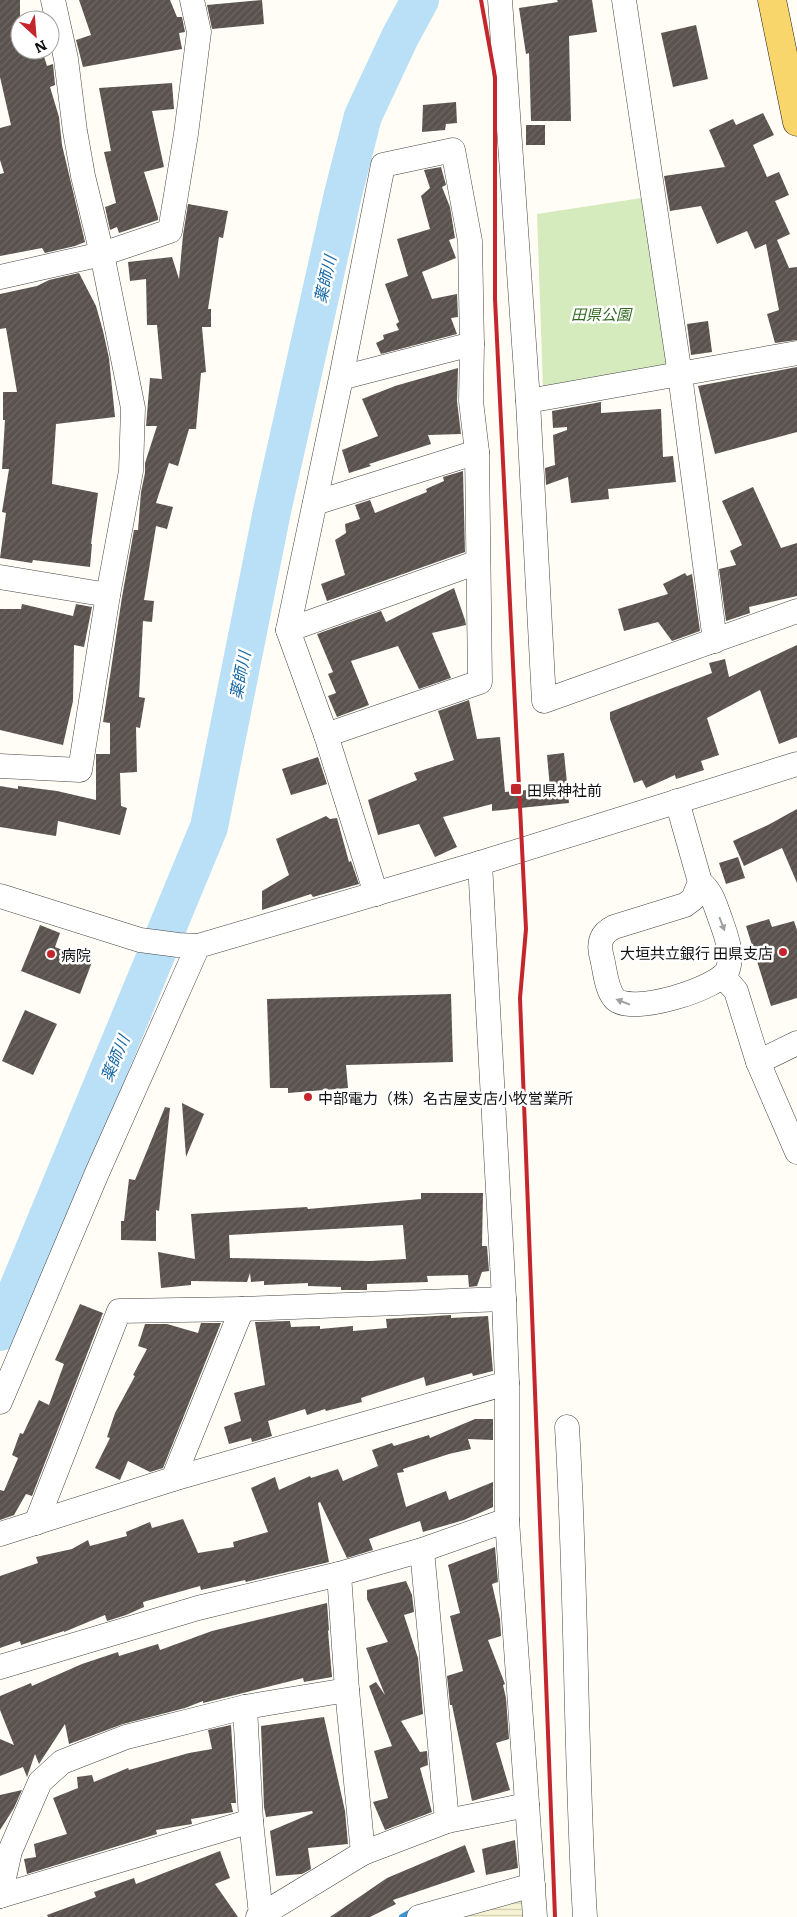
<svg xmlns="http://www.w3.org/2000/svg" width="797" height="1917" font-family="Literata,'Noto Sans JP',serif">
<defs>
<pattern id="farmland-rules" width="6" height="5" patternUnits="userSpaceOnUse" patternTransform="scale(1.25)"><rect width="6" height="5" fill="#f6f3d4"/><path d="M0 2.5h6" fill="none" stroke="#d2cfb5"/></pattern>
<pattern id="building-hatch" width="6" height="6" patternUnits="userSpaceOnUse" patternTransform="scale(1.25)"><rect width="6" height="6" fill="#5a524d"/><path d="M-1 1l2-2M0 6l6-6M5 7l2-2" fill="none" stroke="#6d6662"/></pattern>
</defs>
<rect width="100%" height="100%" fill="#fffdf5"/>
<polygon fill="url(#farmland-rules)" points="526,1897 528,1917 456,1917"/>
<polygon fill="#d5ebbd" points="648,197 670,367 543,388 537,214"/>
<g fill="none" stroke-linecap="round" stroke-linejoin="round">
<polyline stroke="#3f96cf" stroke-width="6" points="402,1917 415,1910"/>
<polyline stroke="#b9e0f7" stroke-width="38" points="0,1332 209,827 272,511 343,194 363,116 400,37 420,0"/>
</g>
<g fill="url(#building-hatch)" fill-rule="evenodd">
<polygon points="0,0 20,0 20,50 42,50 47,66 53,64 55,85 50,87 59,117 62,145 85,242 75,246 45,253 42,248 0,256 0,174 4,173 0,160 0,128 11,125 0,77"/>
<polygon points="79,0 170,0 177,17 182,17 185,32 179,33 182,49 83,67 76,40 91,35"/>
<polygon points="262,0 264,24 212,29 207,5"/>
<polygon points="557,0 592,0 597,32 569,36 571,121 531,121 529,53 526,54 519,8 558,2"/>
<polygon points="696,25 708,79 673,87 661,33"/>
<polygon points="172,83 174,109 152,111 164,167 144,172 158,217 158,220 119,233 117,227 110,230 105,207 116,203 104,152 111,151 99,88"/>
<polygon points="456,102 457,123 446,124 445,130 422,132 423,105"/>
<polygon points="763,113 774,135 753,145 767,177 779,172 789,195 775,201 790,234 777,240 789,268 797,267 797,340 775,343 767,314 779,310 766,244 755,249 747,231 717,244 701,206 670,211 664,176 725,167 709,130 733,119 736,125"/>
<rect x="526" y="125" width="19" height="20"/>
<polygon points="441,167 446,185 442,187 450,207 455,238 449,240 456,258 422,272 432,299 457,294 458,317 451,318 457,334 381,354 376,343 384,339 383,335 399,330 396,324 399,322 385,284 408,276 397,239 430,229 421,196 430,188 424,170"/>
<polygon points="188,204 228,211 223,238 219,237 208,309 211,309 211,327 202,327 206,372 201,373 196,429 189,429 178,466 169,463 156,503 173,507 167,529 156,526 144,600 154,601 152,622 143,621 139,697 145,698 140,728 136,727 137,772 120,773 121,806 127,808 120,835 58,821 56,836 0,827 0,786 18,789 18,786 57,791 96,800 96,754 110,754 110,723 103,722 122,597 134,530 138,530 141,492 145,473 145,463 157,426 146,426 150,378 162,379 157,325 147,325 146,279 130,281 128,262 172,257 179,279 183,235"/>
<polygon points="79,273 96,306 103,331 109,358 115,417 56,424 52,484 98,493 91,544 92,544 90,567 33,560 32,563 0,558 6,513 2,512 9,469 2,469 5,420 3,420 3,392 17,392 6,328 0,329 0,294 37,286 49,280"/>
<polygon points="708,321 712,352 691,355 687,324"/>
<polygon points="797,367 797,432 715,454 698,386"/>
<polygon points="458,368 457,401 461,434 428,435 431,444 369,464 371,466 349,473 342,450 378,436 362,399 395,386"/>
<polygon points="601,402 601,413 661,409 663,457 673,456 676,482 608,489 609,499 571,503 568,477 546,485 545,468 555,465 553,435 567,430 567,427 553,428 552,411"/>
<polygon points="463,471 465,552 327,601 321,584 345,575 335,540 346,533 345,524 360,519 355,505 370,500 375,513 427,492 426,489 444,481 443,477"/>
<polygon points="753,487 781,548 797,543 797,596 749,607 750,613 726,621 719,569 736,565 730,551 742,545 722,501"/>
<polygon points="685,573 687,576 692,574 700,631 672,641 658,622 624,631 618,609 668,594 663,584"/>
<polygon points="454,588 465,620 466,625 432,633 451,678 419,689 398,646 351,661 369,705 337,717 328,696 336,693 328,674 333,672 317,634 381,611 386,622"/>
<polygon points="22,604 73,616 76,604 92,607 84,647 74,645 73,701 63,745 0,730 0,609 21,609"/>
<polygon points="797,645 797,737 779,744 760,690 707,718 719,755 701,761 704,770 676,779 675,775 646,788 642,780 634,783 610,719 610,712 712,673 709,663 725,659 729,677"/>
<polygon points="469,700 477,739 500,737 505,792 550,788 547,755 564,753 569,803 492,811 492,804 443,817 457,847 435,857 419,824 378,835 368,800 417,780 414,773 454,760 438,711"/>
<polygon points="318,757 327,784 291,795 282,769"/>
<polygon points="797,809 797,883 782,848 744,866 733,841 768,825"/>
<polygon points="326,816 330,819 337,818 349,862 351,861 359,884 313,897 311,894 262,910 262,891 289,875 276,839"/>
<polygon points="738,857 745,878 726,884 719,863"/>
<polygon points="769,919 772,927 794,921 797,930 797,998 771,1006 746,926"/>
<polygon points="40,925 60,933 55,947 92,962 80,994 21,971"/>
<polygon points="451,994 453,1062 346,1065 348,1088 288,1093 288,1088 270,1088 267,999"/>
<polygon points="25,1010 57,1024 33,1075 2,1061"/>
<polygon points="182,1103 204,1114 186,1157"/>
<polygon points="165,1107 170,1108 159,1211 156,1210 156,1241 121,1240 121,1221 124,1221 129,1179 135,1180"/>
<path d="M421,1193H483L482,1246H487L489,1271L482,1272L477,1286L469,1287L468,1275L427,1276L428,1282L367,1284V1290H341V1287L308,1286V1283L264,1285V1281L251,1282L250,1273L247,1282L191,1281V1285L161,1288L158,1252L195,1259L191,1214L307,1207L308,1209L421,1199ZM403,1225L406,1259L370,1261L230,1258L229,1235Z"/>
<polygon points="80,1304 103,1313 32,1496 26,1494 14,1515 0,1520 0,1490 4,1491 18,1458 12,1455 20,1433 23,1434 39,1400 49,1405 64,1364 55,1360"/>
<polygon points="451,1315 451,1318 488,1316 493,1371 473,1376 472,1373 426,1386 424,1377 361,1398 362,1402 326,1411 325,1409 307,1415 305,1409 268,1421 272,1436 252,1442 251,1438 229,1444 224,1427 241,1421 234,1393 265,1385 255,1322 290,1321 291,1327 320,1326 320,1329 353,1326 353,1331 387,1328 386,1319"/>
<polygon points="201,1323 221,1323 163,1468 150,1472 128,1461 120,1480 95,1468 110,1438 107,1437 115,1413 135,1376 133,1375 147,1349 138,1346 145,1324 167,1324 198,1333"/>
<polygon points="475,1419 493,1419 493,1440 468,1439 471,1449 449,1454 403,1469 404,1472 397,1473 406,1507 446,1491 449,1500 493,1482 493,1507 464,1520 423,1532 420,1521 369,1539 373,1550 347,1558 320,1502 318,1503 329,1562 246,1582 245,1580 201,1590 200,1586 143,1602 144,1607 126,1615 107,1621 105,1615 64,1632 64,1631 21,1645 20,1641 0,1648 0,1576 38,1563 36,1557 72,1549 88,1540 90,1546 127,1536 126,1532 150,1522 152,1528 183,1519 198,1553 234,1547 233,1542 268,1532 251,1488 275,1477 279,1490 310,1476 311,1478 338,1469 343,1481 378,1466 372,1450 392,1443 394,1446 429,1435 430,1438"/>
<polygon points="495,1547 498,1582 492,1584 500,1619 501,1636 488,1640 505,1684 503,1685 506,1698 509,1739 496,1743 510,1790 472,1801 452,1705 450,1705 447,1676 463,1671 450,1616 460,1613 448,1565"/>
<polygon points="406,1581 412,1595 414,1612 404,1615 418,1658 423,1714 401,1721 420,1752 427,1751 428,1765 420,1768 432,1812 385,1830 373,1802 388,1798 374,1751 392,1746 369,1686 376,1682 385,1695 366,1648 388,1642 367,1599 367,1590"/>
<polygon points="327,1603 329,1630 328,1631 332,1677 304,1682 303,1678 203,1703 203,1701 185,1708 123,1724 69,1744 65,1724 39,1764 35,1754 27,1777 23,1767 0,1776 0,1739 14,1745 0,1710 0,1696 31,1683 32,1686 82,1664 118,1652 119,1656 158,1644 160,1650 212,1631"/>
<polygon points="324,1717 345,1811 348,1844 308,1848 311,1869 302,1874 276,1876 270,1831 313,1813 312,1811 266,1817 264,1807 261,1726"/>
<polygon points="231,1725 236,1803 231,1803 233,1812 191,1819 192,1824 156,1830 157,1834 27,1874 24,1859 36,1857 34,1844 67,1834 53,1798 78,1788 77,1777 92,1775 94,1782 128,1768 129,1770 189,1753 212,1749 208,1730"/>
<polygon points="22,1790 14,1808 0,1830 0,1795"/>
<polygon points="515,1840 518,1868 486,1875 482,1849"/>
<polygon points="465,1845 475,1872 393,1900 396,1904 370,1917 330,1917 387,1878"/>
<polygon points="220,1851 230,1878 215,1884 238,1917 48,1917 47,1915 96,1897 94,1892 134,1878 136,1884"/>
</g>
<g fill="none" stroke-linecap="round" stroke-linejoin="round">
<g stroke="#444" stroke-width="25">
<g id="minor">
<polyline points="500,0 528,401 544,701 797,611"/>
<polyline points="624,0 680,375 715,641"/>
<polyline points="0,277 102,254 170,231 186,134 199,32 192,0"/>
<polyline points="341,378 472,344 470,241 453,150 383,165 341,378 288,630 326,735 376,894"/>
<polyline points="528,401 797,353"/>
<polyline points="315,503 477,452"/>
<polyline points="0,577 108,595"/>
<polyline points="288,630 478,562"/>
<polyline points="326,735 480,682 477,452 471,401 472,344"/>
<polyline points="0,766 80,770 108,595 131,471 133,408 102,254 83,176 75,131 66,59 53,0"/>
<path d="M677,801L700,882C713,893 715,905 721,921C726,935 733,954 728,969C722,988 628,1017 614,998C606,988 605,970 602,958C598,944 600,934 614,927L685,905L693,899L700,882"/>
<polyline points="480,863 504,1299 507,1383 507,1520 535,1917"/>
<polyline points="0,896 140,940 178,945 198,946 480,863 797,764"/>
<polyline points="721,978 729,983 736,991 758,1062 797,1043"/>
<polyline points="758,1062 797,1152"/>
<polyline points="0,1402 97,1173 198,946"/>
<path d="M567,1427C577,1590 575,1754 585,1917"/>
<polyline points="173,1479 242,1309"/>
<polyline points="36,1523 119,1311 242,1309 504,1299"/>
<polyline points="0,1534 173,1479 507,1383"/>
<polyline points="422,1550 507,1520"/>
<polyline points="339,1574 347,1690 363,1853"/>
<polyline points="0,1667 198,1608 339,1574 422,1550 447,1821 363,1853 258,1917"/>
<polyline points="245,1707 251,1821 261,1915"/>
<polyline points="447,1821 527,1805"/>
<polyline points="0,1896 10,1851 40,1782 62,1762 126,1737 162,1728 245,1707 347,1690"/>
<polyline points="0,1896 251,1821"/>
<polyline points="419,1917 533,1885"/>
</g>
</g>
<g stroke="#222" stroke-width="29">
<polyline id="major" points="772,0 797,122"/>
</g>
<use href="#minor" stroke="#fff" stroke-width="24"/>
<use href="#major" stroke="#f9d66b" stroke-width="28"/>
<polyline stroke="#c4262e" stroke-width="4" points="481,0 495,77 495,299 526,929 520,998 555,1917"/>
</g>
<defs><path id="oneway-solid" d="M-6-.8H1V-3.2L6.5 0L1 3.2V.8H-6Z" transform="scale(1.25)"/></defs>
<g fill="#a0a0a0">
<use href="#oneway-solid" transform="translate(722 924) rotate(69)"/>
<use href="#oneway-solid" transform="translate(623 1002) rotate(-159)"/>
</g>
<g fill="#c4262e" stroke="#fff" stroke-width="2">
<rect x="510" y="783" width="12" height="12" rx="2.5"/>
<circle cx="783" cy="952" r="5"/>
<circle cx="51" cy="954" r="5"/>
<circle cx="308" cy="1097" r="5"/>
</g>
<g text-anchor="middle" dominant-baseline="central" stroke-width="5" stroke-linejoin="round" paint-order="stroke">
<g font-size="15" font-style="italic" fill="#2f6b1f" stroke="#fff">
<text x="601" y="313">田県公園</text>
</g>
<g font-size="15" fill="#111" stroke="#fff" text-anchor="start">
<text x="527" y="789">田県神社前</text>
<text x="773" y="952" text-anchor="end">大垣共立銀行 田県支店</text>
<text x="61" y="954">病院</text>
<text x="318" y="1097">中部電力（株）名古屋支店小牧営業所</text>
</g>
<g font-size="16" font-style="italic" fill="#1768a6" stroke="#fff">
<text transform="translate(324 279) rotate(-77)">薬師川</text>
<text transform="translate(239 675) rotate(-79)">薬師川</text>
<text transform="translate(114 1058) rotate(-67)">薬師川</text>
</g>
</g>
<g transform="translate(35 35) rotate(154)"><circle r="24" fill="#ffffff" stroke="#a0a0a0"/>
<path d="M0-4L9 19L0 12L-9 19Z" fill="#c4262e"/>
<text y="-8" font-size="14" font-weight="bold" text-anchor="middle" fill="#111111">N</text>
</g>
</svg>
